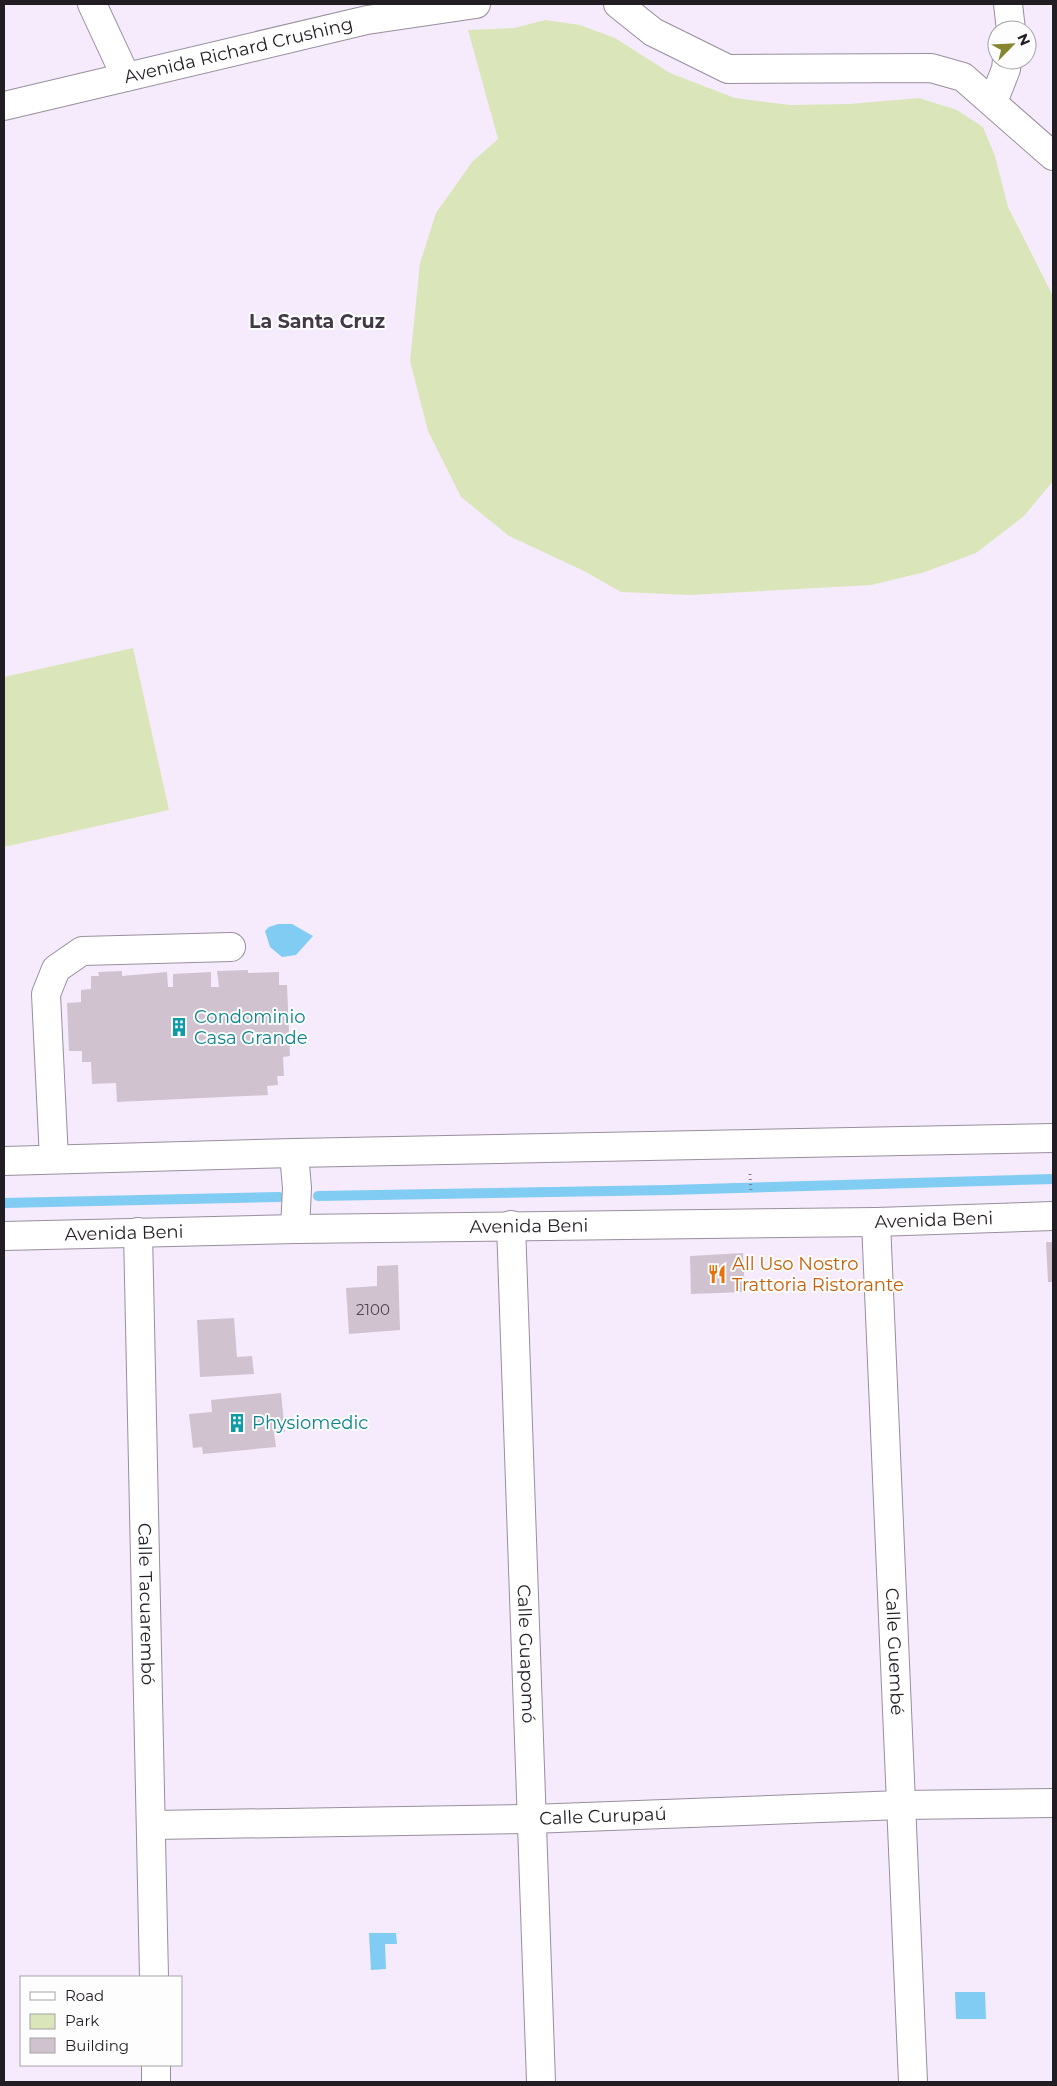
<svg xmlns="http://www.w3.org/2000/svg" width="1057" height="2086" font-family="Montserrat,sans-serif">
<rect width="100%" height="100%" fill="#f6ebfc"/>
<g fill="#dae6ba">
<polygon points="545,20 580,25 615,38 670,73 735,98 790,105 849,104 919,98 957,110 983,127 995,156 1008,207 1053,296 1053,481 1024,516 976,553 925,572 871,585 689,595 621,592 584,571 509,536 461,497 428,431 410,361 420,263 436,213 472,162 498,139 468,30 514,28"/>
<polygon points="133,648 169,810 4,847 4,677"/>
</g>
<g fill="#81ccf3">
<polygon points="278,924 292,924 313,936 296,955 282,957 270,947 265,931 269,927"/>
<polygon points="369,1933 396,1933 397,1944 385,1944 386,1969 371,1970"/>
<polygon points="955,1992 985,1992 986,2019 956,2019"/>
</g>
<g fill="none" stroke-linecap="round" stroke-linejoin="round">
<g stroke="#81ccf3" stroke-width="10">
<polyline points="318,1196 668,1190 1053,1179"/>
<polyline points="4,1203 279,1197"/>
</g>
</g>
<g fill="#d1c2cf">
<polygon points="248,970 248,973 279,972 279,985 287,985 290,1056 283,1057 284,1076 277,1076 278,1085 267,1086 268,1095 117,1102 116,1083 92,1084 91,1062 82,1062 82,1051 69,1051 67,1003 81,1002 81,990 91,989 91,976 99,976 98,972 122,971 122,976 167,972 168,987 173,987 173,974 211,972 211,987 219,987 217,971"/>
<polygon points="1046,1242 1053,1242 1053,1282 1048,1282"/>
<polygon points="743,1253 745,1292 691,1294 690,1256"/>
<polygon points="398,1265 400,1330 349,1334 346,1288 377,1286 377,1266"/>
<polygon points="234,1318 237,1357 252,1356 254,1374 200,1377 197,1320"/>
<polygon points="281,1393 285,1432 274,1433 276,1447 203,1454 202,1447 193,1448 189,1414 212,1412 211,1400"/>
</g>
<g fill="none" stroke-linecap="round" stroke-linejoin="round">
<g stroke="#988e9d" stroke-width="30">
<g id="street">
<polyline points="92,4 126,77"/>
<polyline points="618,4 653,32 728,69 931,68 963,77 1053,156"/>
<polyline points="1008,4 1011,30"/>
<polyline points="993,102 1006,69 1007,60"/>
<path id="s1" d="M4,106L367,20L476,4"/>
<polyline points="54,1159 46,994 56,969 82,951 231,947"/>
<path id="s2" d="M876,1222L913,2082"/>
<path id="s3" d="M511,1225L541,2082"/>
<path id="s4" d="M138,1232L154,1977"/>
<path id="s5" d="M153,1825L531,1819L901,1805L1053,1803"/>
<polyline points="156,2065 156,2082"/>
</g>
</g>
<g stroke="#988e9d" stroke-width="30">
<g id="secondary">
<polyline points="294,1153 297,1188 295,1229"/>
<polyline points="4,1161 294,1153 1053,1138"/>
<path id="s6" d="M4,1236L295,1229L876,1222L1053,1216"/>
</g>
</g>
<polyline stroke="#837b86" stroke-width="3" stroke-dasharray="1 4" stroke-linecap="butt" points="750,1174 751,1193"/>
<use href="#street" stroke="#fff" stroke-width="28"/>
<use href="#secondary" stroke="#fff" stroke-width="28"/>
</g>
<defs>
<g id="building-bare" transform="scale(1.5)"><path d="M-4-6H4V6H1V3H-1V6H-4ZM-2.5-4.3h1.7v1.8h-1.7ZM.8-4.3h1.7v1.8H.8ZM-2.5-1h1.7V.8h-1.7ZM.8-1h1.7V.8H.8Z" fill="#0f9aa8" stroke="#fdfdfd" stroke-width="2.5" paint-order="stroke"/></g>
<g id="restaurant-bare" transform="scale(1.5)"><path d="M-5-6h1v4h1v-4h1v4h1v-4h1v5L-1.5 .5V6h-2V.5L-5-1ZM5-6V6H3V1.5H1.5Q1.5-4 5-6Z" fill="#e8710a" stroke="#fdfdfd" stroke-width="2.5" paint-order="stroke"/></g>
</defs>
<g fill-rule="evenodd">
<use href="#building-bare" x="179" y="1027"/>
<use href="#restaurant-bare" x="717" y="1274"/>
<use href="#building-bare" x="237" y="1423"/>
</g>
<g text-anchor="middle" dominant-baseline="central" stroke-width="4" stroke-linejoin="round" paint-order="stroke">
<g font-size="15" fill="#4d464e">
<text x="373" y="1309">2100</text>
</g>
<g font-size="18" fill="#211d23" stroke="#fdfdfd">
<text stroke="none"><textPath href="#s1" startOffset="241">Avenida Richard Crushing</textPath></text>
<text stroke="none"><textPath href="#s6" startOffset="930">Avenida Beni</textPath></text>
<text stroke="none"><textPath href="#s6" startOffset="525">Avenida Beni</textPath></text>
<text stroke="none"><textPath href="#s6" startOffset="120">Avenida Beni</textPath></text>
<text stroke="none"><textPath href="#s4" startOffset="372">Calle Tacuarembó</textPath></text>
<text stroke="none"><textPath href="#s2" startOffset="430">Calle Guembé</textPath></text>
<text stroke="none"><textPath href="#s3" startOffset="429">Calle Guapomó</textPath></text>
<text stroke="none"><textPath href="#s5" startOffset="450">Calle Curupaú</textPath></text>
</g>
<g font-size="18" fill="#0d838f" stroke="#fdfdfd" text-anchor="start">
<text x="194" y="1017">Condominio<tspan x="194" dy="21">Casa Grande</tspan></text>
<text x="252" y="1423">Physiomedic</text>
</g>
<g font-size="18" fill="#c56008" stroke="#fdfdfd" text-anchor="start">
<text x="732" y="1264">All Uso Nostro<tspan x="732" dy="21">Trattoria Ristorante</tspan></text>
</g>
<g font-size="19" font-weight="bold" fill="#413946" stroke="#fdfdfd">
<text x="317" y="321">La Santa Cruz</text>
</g>
</g>
<rect width="1057" height="2086" fill="none" stroke="#211d23" stroke-width="10"/>
<rect x="20" y="1976" width="162" height="90" fill="#fdfdfd" stroke="#a5a3a6"/>
<rect x="30" y="1992" width="25" height="8" fill="#ffffff" stroke="#a5a3a6"/>
<text x="65" y="2001" font-size="15" fill="#211d23">Road</text>
<rect x="30" y="2014" width="25" height="15" fill="#dae6ba" stroke="#a5a3a6"/>
<text x="65" y="2026" font-size="15" fill="#211d23">Park</text>
<rect x="30" y="2038" width="25" height="15" fill="#d1c2cf" stroke="#a5a3a6"/>
<text x="65" y="2051" font-size="15" fill="#211d23">Building</text>
<g transform="translate(1012 45) rotate(66)"><circle r="24" fill="#fdfdfd" stroke="#a5a3a6"/>
<path d="M0-4L9 19L0 12L-9 19Z" fill="#87852e"/>
<text y="-8" font-size="14" font-weight="bold" text-anchor="middle" fill="#211d23">N</text>
</g>
</svg>
